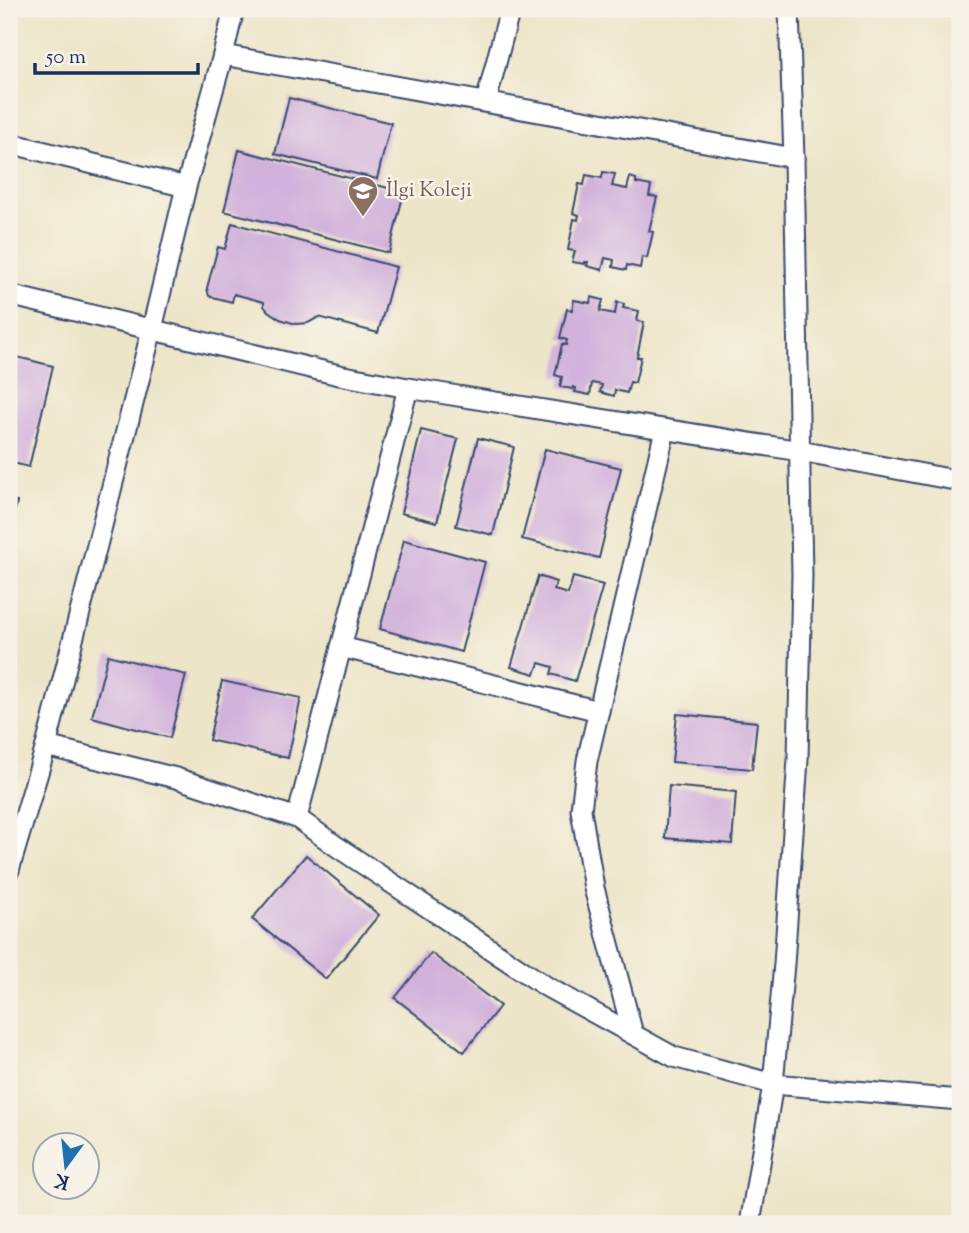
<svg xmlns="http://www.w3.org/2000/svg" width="969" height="1233" font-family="'Sorts Mill Goudy',serif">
<rect width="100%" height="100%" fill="#f7f3e8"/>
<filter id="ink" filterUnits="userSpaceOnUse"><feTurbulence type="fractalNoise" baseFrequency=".0143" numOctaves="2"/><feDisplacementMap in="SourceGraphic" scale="14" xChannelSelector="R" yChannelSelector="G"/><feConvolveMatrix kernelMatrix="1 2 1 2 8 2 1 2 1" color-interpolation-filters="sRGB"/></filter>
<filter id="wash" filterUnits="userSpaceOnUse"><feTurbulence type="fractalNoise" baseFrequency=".00686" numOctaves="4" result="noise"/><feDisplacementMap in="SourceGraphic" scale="28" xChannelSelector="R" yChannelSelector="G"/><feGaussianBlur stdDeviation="1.57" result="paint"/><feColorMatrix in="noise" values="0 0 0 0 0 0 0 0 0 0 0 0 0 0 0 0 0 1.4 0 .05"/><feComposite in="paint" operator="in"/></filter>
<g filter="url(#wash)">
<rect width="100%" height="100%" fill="#ede5c8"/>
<g id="blocks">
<g fill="#d2b2dc">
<polygon points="289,98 391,123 377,179 275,154"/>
<polygon points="239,150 404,192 389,253 224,211"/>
<polygon points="603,172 615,174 612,186 627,189 630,177 636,179 636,183 651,186 649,196 657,197 649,231 653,232 647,258 642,257 640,268 627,265 626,270 613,267 614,260 605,258 602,270 587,266 588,262 585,262 585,264 572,262 575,251 568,250 574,219 578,220 579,215 573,213 579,184 584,185 586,175 602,178"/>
<polygon points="232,223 396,267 378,333 319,317 308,323 296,324 280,319 268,311 264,306 264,302 234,294 232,302 209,296 207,288 218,247 225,249"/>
<polygon points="591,297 603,300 600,311 615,314 617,302 624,304 623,308 639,311 637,321 644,322 637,357 641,357 635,383 630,382 627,393 615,390 614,396 600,392 602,385 592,383 590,395 575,392 576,388 573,387 573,389 560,387 562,377 555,375 562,344 566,345 567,340 560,338 567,309 572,310 574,300 590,303"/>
<polygon points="9,355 53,366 29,467 9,462 9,398 13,382 9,381"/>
<polygon points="421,430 458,439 437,522 401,513"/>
<polygon points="478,438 514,447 493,535 456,526"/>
<polygon points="545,449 621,468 599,558 522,539"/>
<polygon points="9,500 17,502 10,532 9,531"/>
<polygon points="404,540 485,562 461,652 380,629"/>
<polygon points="538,576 556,582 554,590 568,594 573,577 603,585 575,681 551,674 553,667 539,663 535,674 511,667"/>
<polygon points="108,655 186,675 170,738 92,717"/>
<polygon points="222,681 301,698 288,758 209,740"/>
<polygon points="677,714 757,722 752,769 672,762"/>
<polygon points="669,786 736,792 732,844 665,838"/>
<polygon points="306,855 379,915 326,979 252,919"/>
<polygon points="431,953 500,1006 464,1052 395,998"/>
</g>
</g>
</g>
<g filter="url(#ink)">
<use href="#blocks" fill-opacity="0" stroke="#3a4a6e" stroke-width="2"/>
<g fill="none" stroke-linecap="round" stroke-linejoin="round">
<g stroke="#3a4a6e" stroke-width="23">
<g id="street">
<polyline points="223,55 794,158"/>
<polyline points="486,102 510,9"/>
<polyline points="9,143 186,187"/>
<polyline points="9,295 339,375 408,388 800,451 960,481"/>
<polyline points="341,647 599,711"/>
<polyline points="46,746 176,778 297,818 336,846 547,987 674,1057 773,1084 960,1100"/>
<polyline points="297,818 408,388"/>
<polyline points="9,870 46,746 152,329 186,187 223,55 234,9"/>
<polyline points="633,1034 594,888 581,810 587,761 665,430"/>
<polyline points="750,1224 773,1084 784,964 798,759 802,575 794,158 789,9"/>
</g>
</g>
<use href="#street" stroke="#fff" stroke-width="19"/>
</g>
</g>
<defs>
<g id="school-pin" transform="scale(1.575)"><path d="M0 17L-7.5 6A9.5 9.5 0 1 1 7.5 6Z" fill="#8d6e63" stroke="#f7f3e8"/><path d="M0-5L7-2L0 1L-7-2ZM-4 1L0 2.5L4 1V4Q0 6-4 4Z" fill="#fff"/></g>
</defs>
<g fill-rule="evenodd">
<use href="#school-pin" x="363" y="191"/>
</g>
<g text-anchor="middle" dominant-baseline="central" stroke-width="5" stroke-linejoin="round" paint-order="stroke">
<g font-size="21" fill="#785e54" stroke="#f7f3e8" text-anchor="start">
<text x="386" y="191">İlgi Koleji</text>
</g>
</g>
<rect width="969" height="1233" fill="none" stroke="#f7f3e8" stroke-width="35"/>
<g transform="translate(66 1166) rotate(195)"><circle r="33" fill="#f7f3e8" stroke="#9fa5b1" stroke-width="2"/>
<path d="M0-5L12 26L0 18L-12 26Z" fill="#1f6fb2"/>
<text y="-10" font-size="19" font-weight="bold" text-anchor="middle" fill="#1b2f5e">K</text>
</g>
<path d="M35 63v10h163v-10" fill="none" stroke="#1b2f5e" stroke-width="3.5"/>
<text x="46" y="63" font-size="21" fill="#1b2f5e" stroke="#f7f3e8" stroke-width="5" paint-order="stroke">50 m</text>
</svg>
